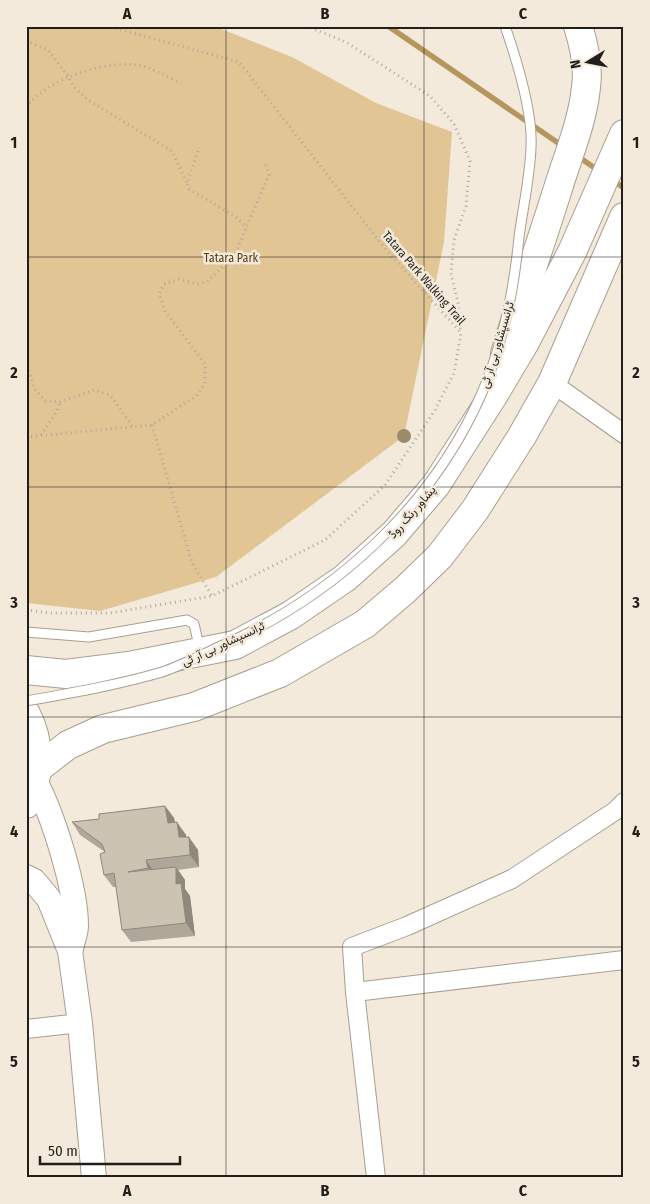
<svg xmlns="http://www.w3.org/2000/svg" width="650" height="1204" font-family="'Fira Sans Condensed',Vazirmatn,sans-serif">
<rect width="100%" height="100%" fill="#f4eadb"/>
<polygon fill="#e2c594" points="26,26 214,26 292,57 376,103 452,132 444,242 404,436 216,577 100,611 26,603"/>
<g fill="none" stroke-linecap="round" stroke-linejoin="round">
<g stroke="#b6965e" stroke-width="5.5">
<polyline points="388,26 564,147"/>
<polyline points="576,155 599,171"/>
<polyline points="611,179 624,188"/>
</g>
<g stroke="#a89f91" stroke-width="11">
<polyline id="lane" points="26,632 89,637 187,620 194,624 200,650"/>
</g>
<g stroke="#a89f91" stroke-width="20">
<g id="street">
<polyline points="552,383 624,434"/>
<polyline points="355,992 624,960"/>
<polyline points="26,1029 80,1023"/>
<polyline points="376,1178 355,992 352,947 407,926 512,879 615,811 624,802"/>
</g>
</g>
<g stroke="#a89f91" stroke-width="26">
<g id="secondary">
<path d="M35,781C53,815 76,887 76,926C76,933 72,942 71,949"/>
<polyline points="26,877 34,881 49,899 70,951 80,1023 94,1178"/>
</g>
</g>
<g stroke="#a89f91" stroke-width="30">
<g id="highway">
<path d="M505,354C522,296 542,240 560,182C570,151 583,119 586,87C589,67 584,45 578,26"/>
<polyline points="26,670 66,674 129,666 235,645 291,615 345,578 394,534 436,485 493,396 525,342 572,252 624,134"/>
<path d="M26,714C40,741 42,777 26,804"/>
<polyline points="37,769 68,745 103,729 194,707 280,673 365,624 405,590 440,556 475,510 522,436 552,383 624,217"/>
</g>
</g>
<g stroke="#b0a89c" stroke-width="3" stroke-dasharray="1 4" stroke-linecap="butt">
<polyline points="306,26 346,42 430,96 454,124 470,161 466,206 454,240 451,273 458,303 461,332"/>
<polyline points="26,41 48,50 68,76 73,86 88,100 172,151 187,183"/>
<path d="M26,107C50,78 102,61 138,65C152,67 168,78 181,83"/>
<polyline points="198,151 187,183 189,189 236,217 247,228"/>
<polyline points="26,361 34,388 45,401 60,402 94,390 110,395 133,427"/>
<polyline points="152,425 192,563 212,596"/>
<polyline points="41,435 57,411 60,402"/>
<polyline points="26,437 152,425 196,396 205,384 205,364 165,311 159,294 164,284 179,279 197,284 207,282 234,256 269,175 265,163"/>
<polyline points="26,610 51,613 110,613 212,596 325,540 385,485 435,410 454,373 461,333 383,246 239,62 107,26"/>
</g>
<use href="#lane" stroke="#fff" stroke-width="9"/>
<use href="#street" stroke="#fff" stroke-width="18"/>
<use href="#secondary" stroke="#fff" stroke-width="24"/>
<use href="#highway" stroke="#fff" stroke-width="28"/>
<g stroke="#a89f91" stroke-width="11" stroke-linecap="butt">
<path id="lane-bridge" d="M26,701C71,693 118,685 162,672C183,665 203,654 223,645C335,595 431,508 481,395C503,345 514,290 519,237C523,207 530,177 531,147C533,114 516,58 505,26"/>
</g>
<use href="#lane-bridge" stroke="#fff" stroke-width="9"/>
</g>
<circle fill="#9c8b6b" cx="404" cy="436" r="7"/>
<polygon fill="#afa89a" points="165,806 174,818 175,822 186,835 186,837 198,850 199,867 178,870 185,880 185,889 190,896 195,936 131,942 122,930 116,887 113,887 104,875 105,852 80,835 72,822 99,819"/>
<g fill="#8f887d">
<polygon points="165,806 174,818 177,836 168,823"/>
<polygon points="177,822 186,835 188,850 179,837"/>
<polygon points="189,837 198,850 199,867 190,855"/>
<polygon points="146,860 155,873 157,881 148,868"/>
<polygon points="176,867 185,880 185,889 190,896 195,936 186,923 176,884"/>
</g>
<polygon fill="#ccc3b3" stroke="#8f887d" points="165,806 168,823 177,822 179,837 189,837 190,855 146,860 148,868 128,872 176,867 176,884 181,883 186,923 122,930 114,873 104,875 100,854 105,852 102,844 72,822 99,819 99,814"/>
<path fill="none" stroke="#221e19" stroke-width="1" stroke-opacity="0.55" d="M226,26V1178M424,26V1178M26,257H624M26,487H624M26,717H624M26,947H624"/>
<g text-anchor="middle" dominant-baseline="central" stroke-width="5" stroke-linejoin="round" paint-order="stroke">
<g font-size="12" fill="#543d0f" stroke="#f4eadb">
<text x="231" y="258">Tatara Park</text>
</g>
<g font-size="12" fill="#221e19" stroke="#f4eadb">
<text transform="translate(424 278) rotate(49)">Tatara Park Walking Trail</text>
<text transform="translate(497 345) rotate(-73)">ٹرانسپشاور بی آر ٹی</text>
<text transform="translate(412 512) rotate(-49)">پشاور رنگ روڈ</text>
<text transform="translate(223 644) rotate(-25)">ٹرانسپشاور بی آر ٹی</text>
</g>
</g>
<rect width="650" height="1204" fill="none" stroke="#f4eadb" stroke-width="55"/>
<g transform="translate(588 62) rotate(260)" stroke="#f4eadb" stroke-width="4" paint-order="stroke">
<path d="M0-4L9 19L0 12L-9 19Z" fill="#221e19"/>
<text y="-8" font-size="14" font-weight="bold" text-anchor="middle" fill="#221e19">N</text>
</g>
<path d="M40 1156v8h140v-8" fill="none" stroke="#221e19" stroke-width="2.5"/>
<text x="48" y="1156" font-size="15" fill="#221e19" stroke="#f4eadb" stroke-width="4" paint-order="stroke">50 m</text>
<rect x="28" y="28" width="594" height="1148" fill="none" stroke="#221e19" stroke-width="2"/>
<g font-size="16" text-anchor="middle" font-weight="bold" fill="#221e19">
<text x="127" y="19">A</text>
<text x="325" y="19">B</text>
<text x="523" y="19">C</text>
<text x="14" y="148">1</text>
<text x="636" y="148">1</text>
<text x="14" y="378">2</text>
<text x="636" y="378">2</text>
<text x="14" y="608">3</text>
<text x="636" y="608">3</text>
<text x="14" y="837">4</text>
<text x="636" y="837">4</text>
<text x="14" y="1067">5</text>
<text x="636" y="1067">5</text>
<text x="127" y="1196">A</text>
<text x="325" y="1196">B</text>
<text x="523" y="1196">C</text>
</g>
</svg>
